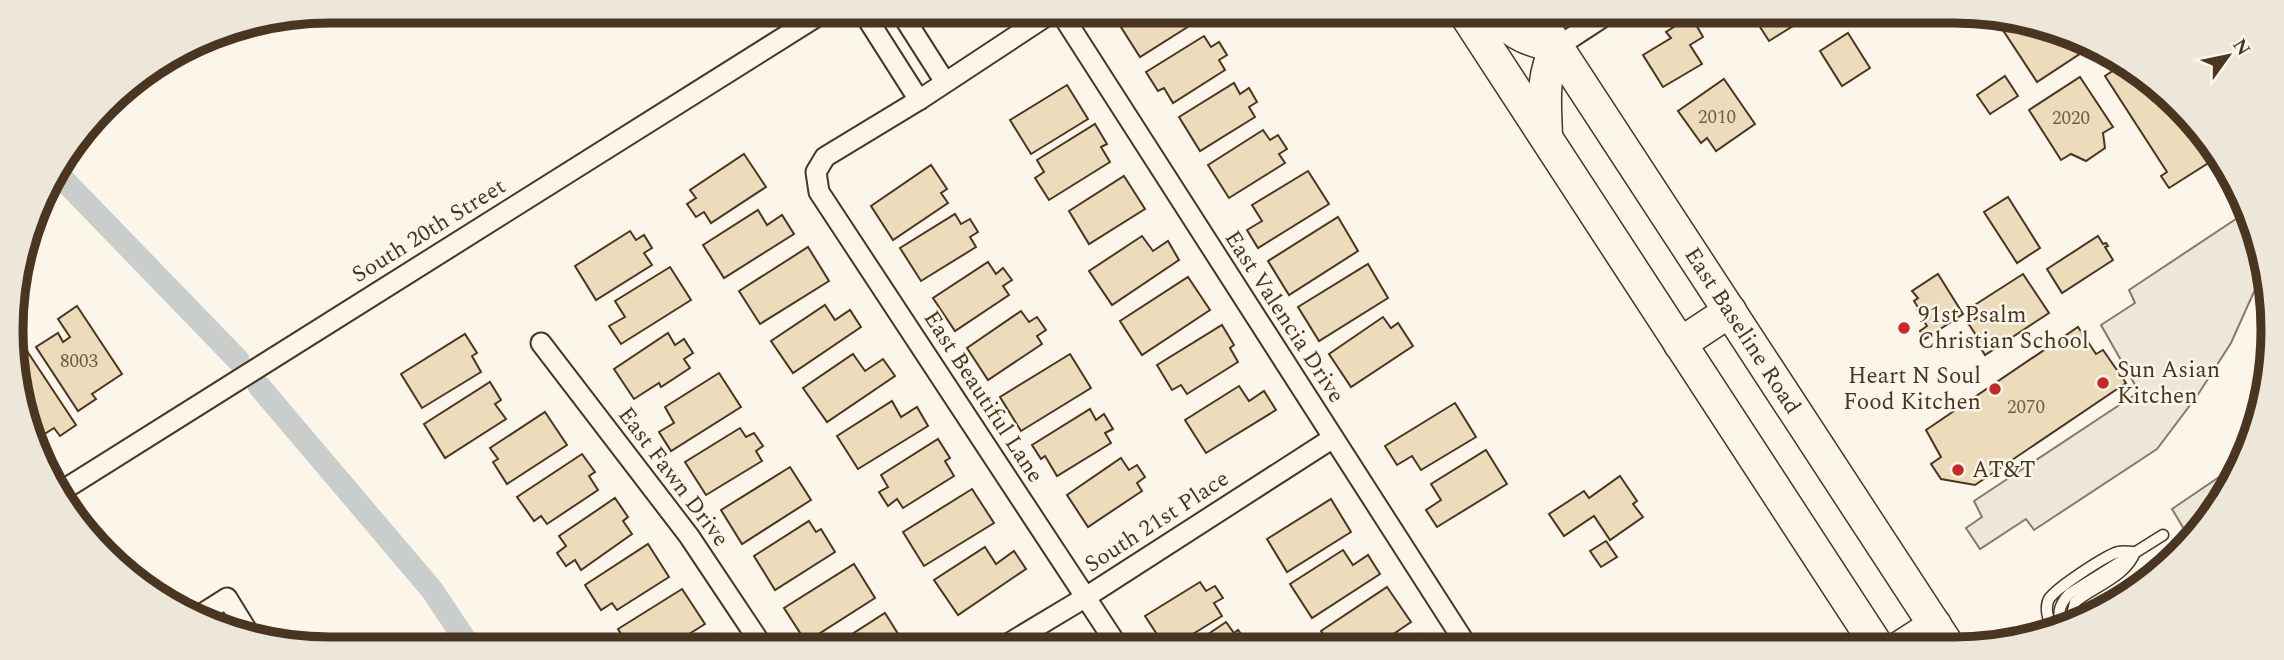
<svg xmlns="http://www.w3.org/2000/svg" width="2284" height="660" font-family="Spectral,serif">
<rect width="100%" height="100%" fill="#fbf6e9"/>
<g fill="#ede7d9" stroke="#887966" stroke-width="2">
<polygon points="2245,213 2266,265 2231,343 2197,396 2157,449 2034,530 2026,519 1980,549 1966,528 1982,517 1974,501 2139,392 2101,325 2135,303 2129,290"/>
<polygon points="2267,391 2231,489 2190,539 2172,509 2219,477"/>
</g>
<g fill="none" stroke-linecap="round" stroke-linejoin="round">
<g stroke="#c9cecd" stroke-width="23">
<polyline points="56,172 238,360"/>
<polyline points="259,386 432,590 468,644"/>
</g>
</g>
<g fill="#ecdcbc" stroke="#4a3520" stroke-width="2">
<polygon points="1136,13 1189,14 1194,23 1140,57 1119,24"/>
<polygon points="1691,16 1703,37 1690,45 1702,64 1663,87 1643,55 1671,38 1666,32"/>
<polygon points="1753,16 1809,16 1769,41"/>
<polygon points="2004,17 2016,17 2094,49 2091,51 2089,48 2037,82 1997,21"/>
<polygon points="1848,33 1870,68 1842,86 1820,51"/>
<polygon points="1204,36 1211,47 1219,42 1227,55 1219,60 1225,70 1173,103 1164,88 1158,91 1146,72"/>
<polygon points="2126,62 2131,64 2221,155 2169,188 2161,176 2167,172 2105,76"/>
<polygon points="2005,76 2018,96 1990,114 1977,95"/>
<polygon points="2080,77 2113,127 2103,133 2105,148 2086,161 2071,154 2061,160 2029,110"/>
<polygon points="1724,79 1755,124 1716,151 1707,138 1701,143 1678,111"/>
<polygon points="1234,83 1240,94 1249,88 1257,102 1249,107 1255,117 1200,151 1179,117"/>
<polygon points="1067,85 1088,119 1031,154 1010,120"/>
<polygon points="1095,124 1107,144 1101,147 1110,162 1049,200 1035,178 1044,172 1037,160"/>
<polygon points="1263,130 1270,140 1278,135 1287,149 1279,154 1285,163 1229,198 1208,165"/>
<polygon points="744,154 766,187 711,223 704,212 696,217 687,204 696,198 690,190"/>
<polygon points="931,165 947,189 941,193 948,203 893,240 871,206"/>
<polygon points="1308,171 1329,204 1258,248 1247,230 1262,221 1252,205"/>
<polygon points="1124,176 1145,209 1089,244 1069,211"/>
<polygon points="2008,197 2040,248 2017,263 1984,212"/>
<polygon points="758,210 767,225 782,215 794,234 724,278 703,245"/>
<polygon points="955,214 961,224 970,219 978,232 970,237 976,247 921,281 900,248"/>
<polygon points="1338,217 1358,251 1289,295 1268,261"/>
<polygon points="630,231 636,240 644,235 652,248 644,253 652,265 596,300 575,266"/>
<polygon points="1142,236 1153,251 1168,241 1179,260 1112,305 1089,271"/>
<polygon points="2098,236 2103,244 2106,243 2108,246 2105,247 2113,260 2062,293 2047,269"/>
<polygon points="808,247 829,281 760,324 739,291"/>
<polygon points="988,262 996,274 1003,268 1012,280 1003,286 1009,295 955,331 933,298"/>
<polygon points="1368,264 1388,298 1319,341 1298,307"/>
<polygon points="670,267 691,300 621,344 609,326 625,317 615,301"/>
<polygon points="1938,274 1963,314 1925,339 1920,331 1927,326 1917,310 1919,309 1914,301 1918,298 1912,291"/>
<polygon points="2023,274 2049,313 1985,355 1977,342 1980,341 1968,323 1977,318 1970,308"/>
<polygon points="1188,277 1210,310 1142,355 1120,321"/>
<polygon points="825,305 835,320 850,310 861,327 793,373 771,341"/>
<polygon points="77,306 122,374 92,394 96,399 78,411 36,347 58,333 63,342 70,337 58,319"/>
<polygon points="1021,311 1029,322 1037,317 1046,330 1037,336 1042,344 988,380 967,348"/>
<polygon points="1383,317 1391,328 1398,323 1413,346 1351,387 1329,354"/>
<polygon points="1222,325 1234,345 1230,348 1238,362 1187,394 1181,385 1172,390 1157,365"/>
<polygon points="2078,327 2096,354 2103,350 2126,383 1975,485 1941,479 1931,464 1941,457 1926,430"/>
<polygon points="668,333 675,345 684,339 693,353 684,359 690,368 661,387 659,383 634,399 614,369"/>
<polygon points="465,334 477,353 472,356 481,372 422,408 401,374"/>
<polygon points="27,351 76,425 60,436 54,428 35,440 21,413 16,358"/>
<polygon points="853,354 865,371 883,359 895,376 827,422 803,388"/>
<polygon points="1070,354 1091,388 1021,431 1000,397"/>
<polygon points="719,373 741,407 671,451 659,432 674,423 665,407"/>
<polygon points="490,382 501,400 495,404 506,419 445,458 424,424"/>
<polygon points="1239,386 1249,401 1264,391 1276,410 1206,453 1185,420"/>
<polygon points="892,401 901,417 917,407 928,426 858,469 837,436"/>
<polygon points="1455,403 1476,437 1421,470 1412,456 1397,465 1385,446"/>
<polygon points="1090,409 1096,420 1104,414 1113,429 1105,433 1111,443 1057,476 1045,456 1041,459 1032,445"/>
<polygon points="545,412 567,445 507,484 493,462 498,459 490,448"/>
<polygon points="740,428 746,437 754,433 763,446 756,451 762,461 706,495 685,462"/>
<polygon points="938,439 950,458 945,461 954,476 903,508 897,499 888,506 879,492 888,487 881,475"/>
<polygon points="1486,450 1507,484 1437,527 1426,510 1441,500 1431,484"/>
<polygon points="582,454 595,472 589,476 598,490 547,524 541,516 534,521 517,497"/>
<polygon points="1121,458 1129,470 1137,465 1145,477 1137,483 1142,491 1088,527 1067,495"/>
<polygon points="790,467 811,500 742,544 721,510"/>
<polygon points="1620,476 1637,501 1633,504 1643,517 1610,540 1594,516 1564,536 1549,514 1584,491 1589,498"/>
<polygon points="972,489 994,523 924,566 903,532"/>
<polygon points="615,498 628,517 623,521 632,534 581,570 575,560 566,566 557,553 566,546 559,536"/>
<polygon points="1331,499 1351,532 1287,572 1267,539"/>
<polygon points="809,521 816,532 821,529 835,552 775,590 754,556"/>
<polygon points="1606,541 1617,557 1601,567 1590,551"/>
<polygon points="648,544 669,577 617,610 612,603 601,610 585,585"/>
<polygon points="985,547 996,564 1014,551 1026,569 958,615 934,580"/>
<polygon points="1343,550 1353,565 1368,555 1380,574 1312,618 1290,584"/>
<polygon points="854,564 875,598 806,642 784,608"/>
<polygon points="2143,579 2146,582 2080,623 2079,621 2126,587 2127,589"/>
<polygon points="1200,582 1206,591 1215,586 1223,598 1214,603 1222,616 1175,645 1164,645 1145,616"/>
<polygon points="1387,587 1411,622 1376,646 1331,646 1321,631"/>
<polygon points="682,589 705,624 673,644 627,644 618,629"/>
<polygon points="885,613 905,645 835,645"/>
<polygon points="1226,622 1234,633 1238,630 1249,645 1192,645"/>
<polygon points="713,634 719,644 699,644"/>
<polygon points="1418,634 1425,646 1400,646"/>
</g>
<g fill="none" stroke-linecap="round" stroke-linejoin="round">
<g stroke="#4a3520" stroke-width="13">
<g id="lane">
<path d="M2064,628C2056,615 2059,605 2069,594L2163,535"/>
<path d="M2054,631C2049,622 2044,609 2049,599C2056,588 2105,556 2118,552C2123,551 2129,552 2135,552C2127,576 2093,587 2075,602L2072,615L2077,625"/>
</g>
</g>
<g stroke="#4a3520" stroke-width="23">
<g id="street">
<polyline points="863,12 919,100"/>
<polyline points="901,13 945,82"/>
<polyline points="1051,13 919,100 825,157 816,172 819,192 1117,645"/>
<polyline points="1061,13 1467,646"/>
<polyline points="1557,47 1606,15"/>
<polyline points="541,343 689,536 761,644"/>
<polyline points="60,492 824,12"/>
<polyline points="197,617 227,598 251,637"/>
<polyline points="1006,645 1086,597 1333,438"/>
<polyline points="1651,646 1655,646"/>
</g>
</g>
<g stroke="#4a3520" stroke-width="35">
<g id="primary">
<polyline points="1466,15 1878,647"/>
<path d="M1496,15C1515,36 1530,40 1557,47C1541,77 1545,103 1546,136"/>
<polyline points="1536,15 1949,647"/>
<polyline points="1680,344 1730,311"/>
<polyline points="1901,647 1935,625"/>
</g>
</g>
<use href="#lane" stroke="#fbf6e9" stroke-width="10"/>
<use href="#street" stroke="#fbf6e9" stroke-width="19"/>
<use href="#primary" stroke="#fbf6e9" stroke-width="32"/>
</g>
<g fill="#c62828" stroke="#fbf6e9" stroke-width="2.5">
<circle cx="1904" cy="328" r="7"/>
<circle cx="2103" cy="383" r="7"/>
<circle cx="1995" cy="389" r="7"/>
<circle cx="1958" cy="470" r="7"/>
</g>
<g text-anchor="middle" dominant-baseline="central" stroke-width="5" stroke-linejoin="round" paint-order="stroke">
<g font-size="19" fill="#725f47">
<text x="1717" y="117">2010</text>
<text x="2071" y="118">2020</text>
<text x="79" y="361">8003</text>
<text x="2026" y="407">2070</text>
</g>
<g font-size="23" fill="#4a3520" stroke="#fbf6e9">
<text transform="translate(429 231) rotate(-32)">South 20th Street</text>
<text transform="translate(1284 317) rotate(57)">East Valencia Drive</text>
<text transform="translate(1742 331) rotate(57)">East Baseline Road</text>
<text transform="translate(983 397) rotate(57)">East Beautiful Lane</text>
<text transform="translate(673 477) rotate(53)">East Fawn Drive</text>
<text transform="translate(1157 522) rotate(-33)">South 21st Place</text>
</g>
<g font-size="23" fill="#4a3520" stroke="#fbf6e9" text-anchor="start">
<text x="1918" y="315">91st Psalm<tspan x="1918" dy="26">Christian School</tspan></text>
<text x="2117" y="370">Sun Asian<tspan x="2117" dy="26">Kitchen</tspan></text>
<text x="1981" y="376" text-anchor="end">Heart N Soul<tspan x="1981" dy="26">Food Kitchen</tspan></text>
<text x="1972" y="470">AT&amp;T</text>
</g>
</g>
<path d="M0 0H2284V660H0ZM330 23H1954A307 307 0 0 1 2261 330V330A307 307 0 0 1 1954 637H330A307 307 0 0 1 23 330V330A307 307 0 0 1 330 23Z" fill="#ede7d9" fill-rule="evenodd"/>
<path fill="none" stroke="#4a3520" stroke-width="9" d="M330 23H1954A307 307 0 0 1 2261 330V330A307 307 0 0 1 1954 637H330A307 307 0 0 1 23 330V330A307 307 0 0 1 330 23Z"/>
<g transform="translate(2228 56) rotate(57)" stroke="#fbf6e9" stroke-width="5" paint-order="stroke">
<path d="M0-5L12 26L0 18L-12 26Z" fill="#4a3520"/>
<text y="-10" font-size="19" font-weight="bold" text-anchor="middle" fill="#4a3520">N</text>
</g>
</svg>
